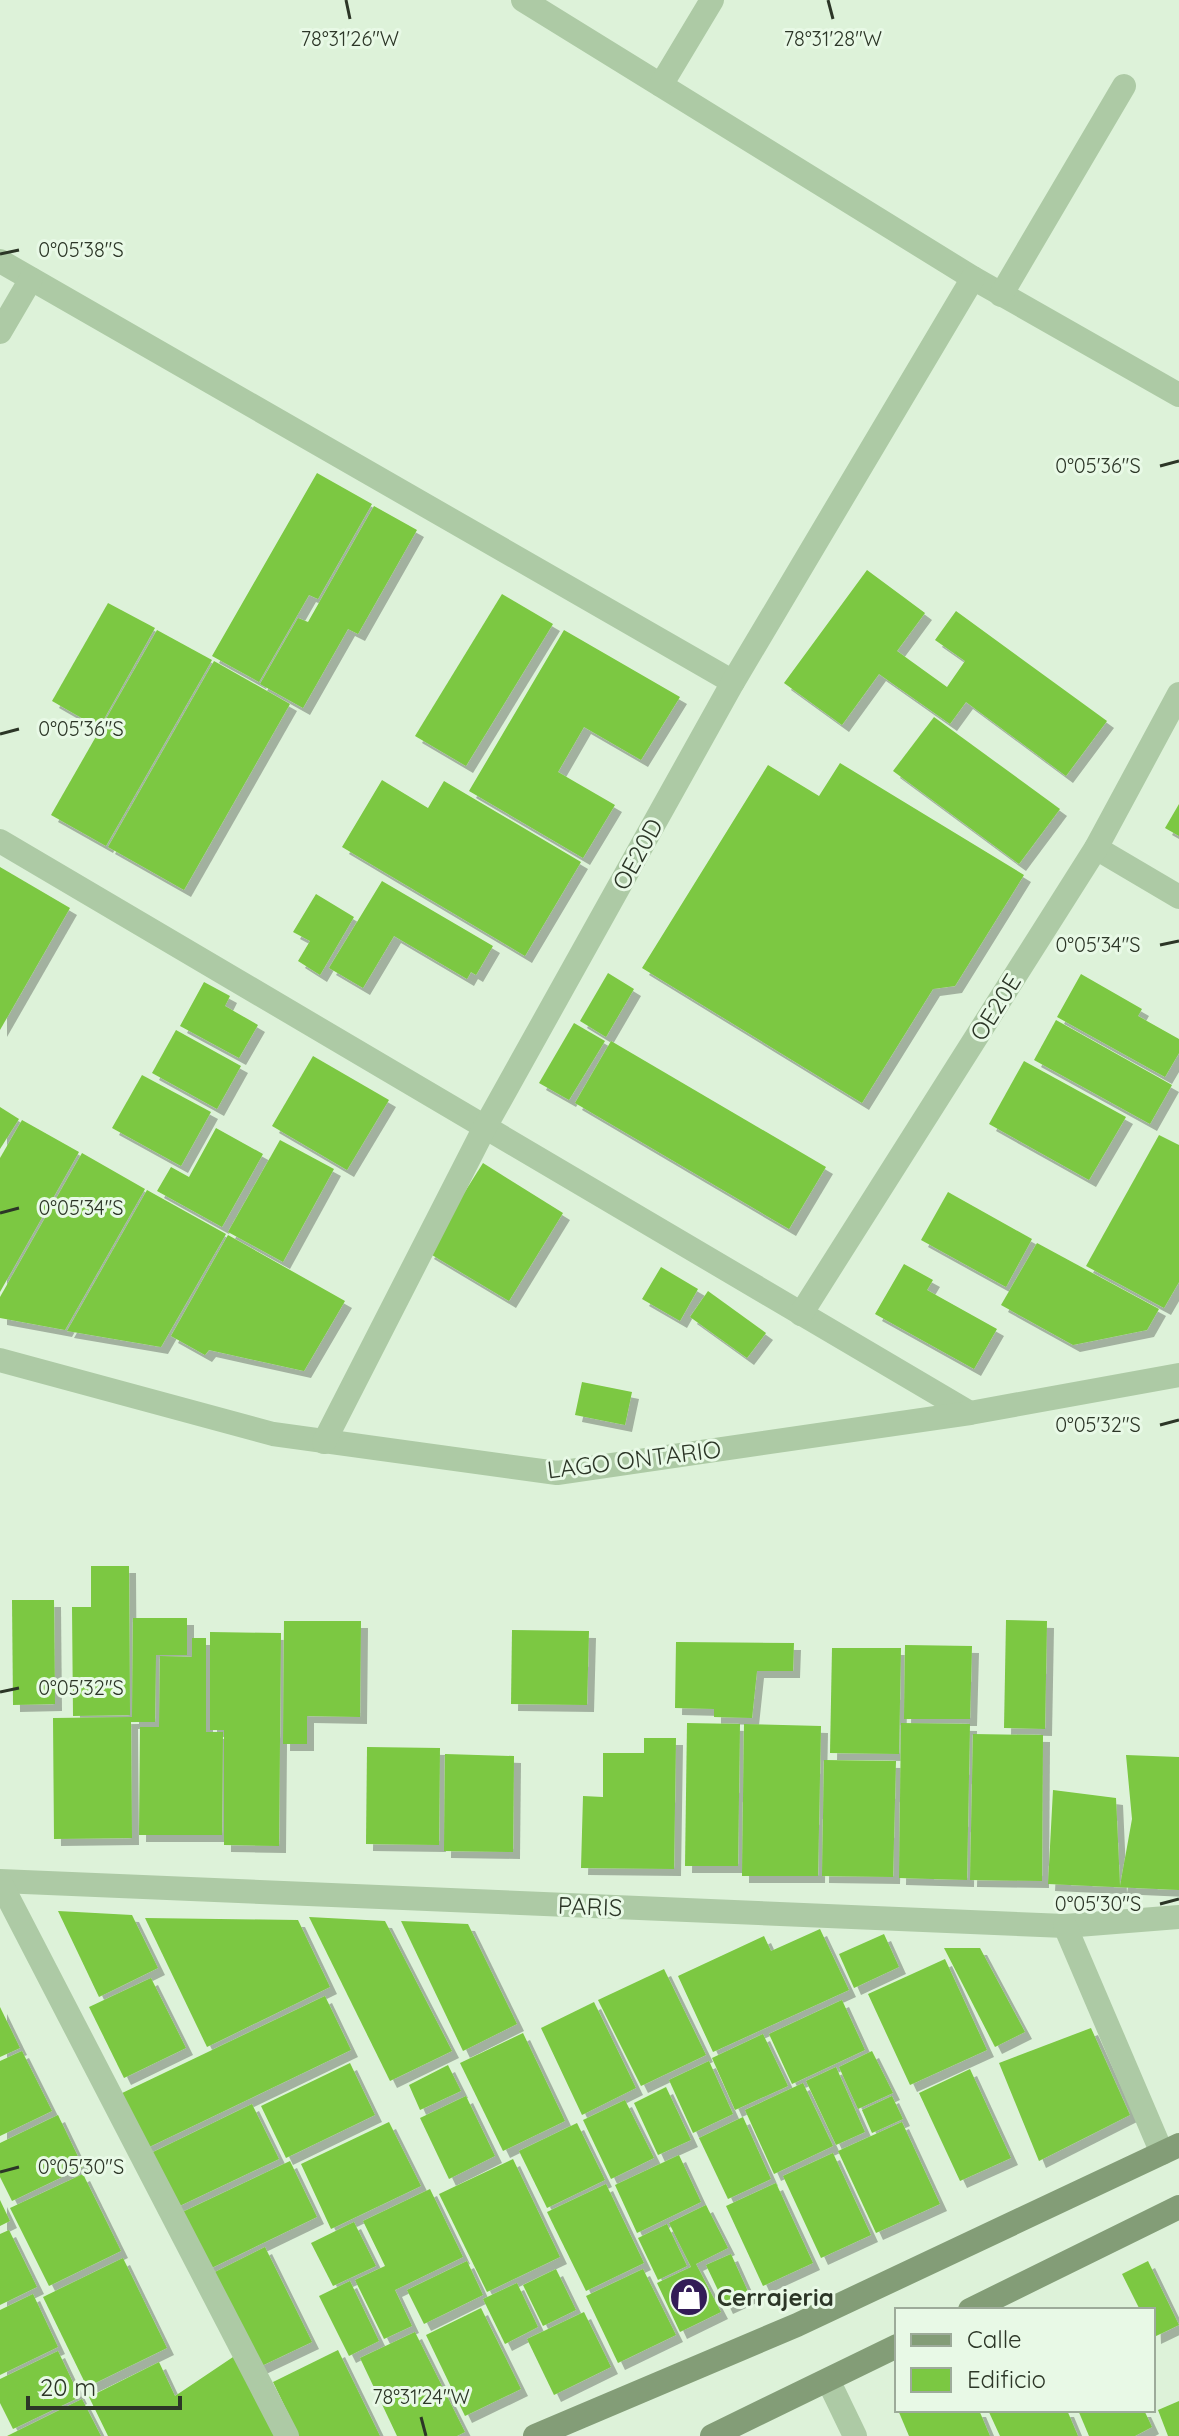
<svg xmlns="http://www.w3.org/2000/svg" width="1179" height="2436" font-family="Quicksand,sans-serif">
<defs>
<filter id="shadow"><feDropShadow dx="7" dy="7" stdDeviation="0" flood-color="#0004"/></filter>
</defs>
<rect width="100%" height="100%" fill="#ddf2d9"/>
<g fill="#7bc842" filter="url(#shadow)">
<polygon points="317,473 372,504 318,599 309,595 259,682 212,656"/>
<polygon points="374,506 417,530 358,634 348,629 303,708 260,684 298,618 308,622"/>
<polygon points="867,570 925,613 897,651 947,687 965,661 935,640 956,611 1107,721 1066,776 966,702 950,724 879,674 842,725 784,683"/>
<polygon points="502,594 553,624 466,766 415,736"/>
<polygon points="108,603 155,628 99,728 52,701"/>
<polygon points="157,630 212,660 106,846 51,815"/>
<polygon points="564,630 680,697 641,760 584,727 558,772 615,805 583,858 469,791"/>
<polygon points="214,661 290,704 184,890 108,847"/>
<polygon points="934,717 1060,809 1019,864 893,771"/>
<polygon points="840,763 1024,875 955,986 933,989 862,1103 642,968 768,765 819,796"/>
<polygon points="382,780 428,808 444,781 581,862 525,956 342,847"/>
<polygon points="1179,804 1179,836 1165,828"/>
<polygon points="0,867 70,908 0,1030"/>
<polygon points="382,881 493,946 476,975 471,972 467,979 394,936 363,988 329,968"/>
<polygon points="316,894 354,917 320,975 298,961 310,941 293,932"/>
<polygon points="608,973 634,989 606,1037 580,1021"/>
<polygon points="1081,974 1142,1009 1138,1016 1179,1039 1179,1053 1165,1077 1057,1017"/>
<polygon points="204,982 230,996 225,1006 258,1025 239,1058 180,1026"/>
<polygon points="1056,1020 1172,1085 1150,1124 1034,1060"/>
<polygon points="574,1023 605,1041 569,1100 539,1083"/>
<polygon points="176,1030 241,1066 217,1109 152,1073"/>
<polygon points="611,1041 826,1167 789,1229 575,1103"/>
<polygon points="313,1056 389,1100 347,1170 272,1126"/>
<polygon points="1024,1061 1126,1117 1089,1180 989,1124"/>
<polygon points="142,1075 211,1112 181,1166 112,1128"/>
<polygon points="0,1107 19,1119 0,1149"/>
<polygon points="22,1120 79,1152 0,1292 0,1158"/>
<polygon points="216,1128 263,1154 222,1227 157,1191 171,1167 189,1177"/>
<polygon points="1159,1135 1179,1145 1179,1282 1164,1308 1086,1266"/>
<polygon points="280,1140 334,1169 283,1262 228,1232"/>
<polygon points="82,1153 145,1189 65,1330 0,1318 0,1297"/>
<polygon points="483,1163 563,1213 509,1301 427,1252"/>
<polygon points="147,1190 226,1234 161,1347 67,1331"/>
<polygon points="948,1192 1032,1239 1006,1287 921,1240"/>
<polygon points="228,1235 345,1301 304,1371 209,1350 205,1355 171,1336"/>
<polygon points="1037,1243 1159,1309 1147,1330 1073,1345 1001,1305"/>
<polygon points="904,1264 933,1280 927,1290 997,1329 974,1369 875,1314"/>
<polygon points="661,1267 698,1289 680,1321 642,1299"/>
<polygon points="708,1291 766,1333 747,1358 690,1317"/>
<polygon points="582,1382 632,1392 625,1425 575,1415"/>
<polygon points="91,1566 129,1566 130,1715 73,1716 72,1607 91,1607"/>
<polygon points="12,1600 54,1600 55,1704 13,1705"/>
<polygon points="133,1618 187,1618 187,1655 156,1655 155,1722 131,1722 132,1838 54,1839 53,1718 132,1717"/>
<polygon points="1006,1620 1047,1621 1045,1729 1004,1728"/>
<polygon points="284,1621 361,1621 360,1717 307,1716 307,1744 283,1744"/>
<polygon points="512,1630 589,1631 587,1705 511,1704"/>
<polygon points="210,1632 281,1633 279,1846 224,1845 224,1730 210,1730"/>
<polygon points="192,1638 206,1638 206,1732 223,1732 222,1835 139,1835 140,1727 159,1727 160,1656 192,1657"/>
<polygon points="676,1642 794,1643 793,1671 757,1671 752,1718 714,1717 714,1709 675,1708"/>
<polygon points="905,1645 972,1646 970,1719 904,1719"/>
<polygon points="832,1648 901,1648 899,1754 830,1753"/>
<polygon points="687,1723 740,1724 738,1866 685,1866"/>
<polygon points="901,1723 970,1724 967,1880 899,1878"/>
<polygon points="744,1724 821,1726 818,1876 742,1876"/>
<polygon points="973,1734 1043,1735 1042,1881 970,1880"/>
<polygon points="644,1738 676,1738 674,1869 581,1868 583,1796 603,1797 603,1753 644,1753"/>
<polygon points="367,1747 440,1748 439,1845 366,1844"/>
<polygon points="445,1754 514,1756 513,1852 444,1851"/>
<polygon points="1126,1755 1179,1757 1179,1890 1048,1884 1053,1790 1116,1798 1120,1886 1132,1819"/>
<polygon points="824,1760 896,1761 893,1877 822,1876"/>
<polygon points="58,1911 132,1915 158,1968 99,1997"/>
<polygon points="309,1917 385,1921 452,2051 390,2081"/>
<polygon points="145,1918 298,1920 330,1987 207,2047"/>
<polygon points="401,1921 468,1924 517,2024 463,2051"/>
<polygon points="820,1929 849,1990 713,2052 678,1976 764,1936 771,1951"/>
<polygon points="884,1934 899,1967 854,1988 839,1954"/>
<polygon points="944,1948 980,1948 1025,2032 995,2047"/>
<polygon points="945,1959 987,2050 910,2085 868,1994"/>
<polygon points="664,1969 706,2055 641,2086 598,2000"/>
<polygon points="151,1978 186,2048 124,2078 89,2007"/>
<polygon points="325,1996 351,2050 145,2149 118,2095"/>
<polygon points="842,2000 865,2050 792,2084 769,2034"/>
<polygon points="594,2002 636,2088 582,2115 541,2028"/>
<polygon points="0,2007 20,2048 0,2057"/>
<polygon points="1091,2028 1130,2115 1039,2161 999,2063"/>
<polygon points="523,2033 565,2121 503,2151 460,2063"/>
<polygon points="763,2034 788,2086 735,2110 712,2058"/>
<polygon points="22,2051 52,2111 0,2136 0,2061"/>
<polygon points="872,2051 893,2093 858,2109 839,2067"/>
<polygon points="709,2061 733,2114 693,2133 669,2080"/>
<polygon points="350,2063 375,2115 286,2158 261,2106"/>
<polygon points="448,2065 461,2091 420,2110 409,2085"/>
<polygon points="836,2067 865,2132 836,2145 806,2081"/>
<polygon points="970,2069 1011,2158 960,2181 919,2093"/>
<polygon points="803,2083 833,2146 774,2174 745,2110"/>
<polygon points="666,2087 691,2140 658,2155 634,2103"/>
<polygon points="466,2096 495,2156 449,2179 420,2118"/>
<polygon points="892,2096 903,2119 872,2133 862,2110"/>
<polygon points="625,2100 654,2158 611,2179 583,2120"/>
<polygon points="252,2104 279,2159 169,2211 143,2157"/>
<polygon points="58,2115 83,2167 12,2201 0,2177 0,2143"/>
<polygon points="743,2117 771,2179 728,2199 699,2138"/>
<polygon points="389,2122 421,2186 331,2229 301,2164"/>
<polygon points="902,2122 940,2204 876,2233 838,2151"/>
<polygon points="577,2123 605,2180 547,2208 519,2151"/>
<polygon points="833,2153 871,2235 821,2258 783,2176"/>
<polygon points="679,2155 701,2202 637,2233 615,2185"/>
<polygon points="513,2159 560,2257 487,2292 439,2194"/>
<polygon points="290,2161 317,2217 199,2274 172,2217"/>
<polygon points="83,2174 121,2251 49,2286 10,2208"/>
<polygon points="776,2183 813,2263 763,2286 726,2206"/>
<polygon points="606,2184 644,2263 586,2291 547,2212"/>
<polygon points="430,2189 463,2257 395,2290 412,2326 384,2339 355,2280 385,2266 363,2221"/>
<polygon points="0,2200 10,2221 0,2226"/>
<polygon points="706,2205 728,2248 696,2264 721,2312 680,2332 657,2283 691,2267 669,2223"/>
<polygon points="354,2222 376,2266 333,2286 311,2243"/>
<polygon points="667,2224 687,2266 658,2280 638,2238"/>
<polygon points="9,2230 37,2287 0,2305 0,2234"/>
<polygon points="265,2247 312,2342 253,2370 280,2436 108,2436 89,2397 159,2362 175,2396 236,2355 199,2280"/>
<polygon points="731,2254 750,2296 726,2307 706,2265"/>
<polygon points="123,2258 167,2348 87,2387 43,2297"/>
<polygon points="467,2261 483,2295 424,2324 407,2290"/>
<polygon points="1148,2261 1179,2325 1154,2337 1153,2310 1140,2310 1122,2274"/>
<polygon points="556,2269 576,2310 543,2326 523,2285"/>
<polygon points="643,2269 676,2335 618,2363 586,2296"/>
<polygon points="350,2281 379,2341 349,2356 319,2296"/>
<polygon points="517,2283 538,2327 505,2344 483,2299"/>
<polygon points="33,2294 58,2347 0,2375 0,2310"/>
<polygon points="481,2308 521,2389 465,2416 426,2335"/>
<polygon points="584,2312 611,2367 554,2395 527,2339"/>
<polygon points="415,2332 465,2432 457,2436 397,2436 360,2358"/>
<polygon points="338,2350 380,2436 299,2436 273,2382"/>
<polygon points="58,2351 80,2397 13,2429 0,2403 0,2379"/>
<polygon points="82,2399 101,2436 7,2436"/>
<polygon points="1179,2401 1179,2436 1168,2436 1158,2410"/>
<polygon points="898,2410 979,2410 990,2436 909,2436"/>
<polygon points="988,2410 1067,2410 1078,2436 1000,2436"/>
<polygon points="1078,2410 1144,2410 1152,2427 1135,2436 1089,2436"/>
</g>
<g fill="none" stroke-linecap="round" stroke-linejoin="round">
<g stroke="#adcaa5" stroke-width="24">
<polyline points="523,0 973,278 1179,395"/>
<polyline points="661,85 712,0"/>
<polyline points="0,261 733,682"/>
<polyline points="1001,295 1124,86"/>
<polyline points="0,332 31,279"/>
<polyline points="0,841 970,1413"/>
<polyline points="1096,848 1179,897"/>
<polyline points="801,1314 1096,848 1179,694"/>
<polyline points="0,1360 273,1434 557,1473 970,1413 1179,1375"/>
<polyline points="324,1442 485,1127 733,682 973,278"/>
<polyline points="0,1881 1065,1926 1179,1917"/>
<polyline points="0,1882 287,2436"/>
<polyline points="1065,1926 1162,2153"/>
<polyline points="828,2380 855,2436"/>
</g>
<g stroke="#839d77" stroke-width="24">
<polyline points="970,2310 1179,2207"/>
<polyline points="535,2436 797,2325 1179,2145"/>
<polyline points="712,2436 897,2346"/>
</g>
</g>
<path fill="none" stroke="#2c3627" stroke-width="3" d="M346,0L350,19M828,0L833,19M0,254L19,250M1160,466L1179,461M0,734L19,729M1160,945L1179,941M0,1213L19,1208M1160,1425L1179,1420M0,1692L19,1688M1160,1904L1179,1899M0,2172L19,2167M421,2417L426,2436"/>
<defs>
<g id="shop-disc" transform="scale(2)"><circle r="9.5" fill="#331c57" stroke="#e8f9e6"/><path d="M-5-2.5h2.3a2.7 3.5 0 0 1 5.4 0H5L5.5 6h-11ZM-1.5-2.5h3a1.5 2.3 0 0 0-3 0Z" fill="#fff"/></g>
</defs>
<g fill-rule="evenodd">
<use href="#shop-disc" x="689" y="2297"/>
</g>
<g text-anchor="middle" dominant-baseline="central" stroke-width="6" stroke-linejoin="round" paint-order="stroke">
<g font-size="24" fill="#2c3627" stroke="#e8f9e6">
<text transform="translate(637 854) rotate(-61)">OE20D</text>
<text transform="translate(995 1007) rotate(-58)">OE20E</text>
<text transform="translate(634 1459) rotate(-7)">LAGO ONTARIO</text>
<text transform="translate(590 1906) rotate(2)">PARIS</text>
</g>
<g font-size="24" font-weight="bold" fill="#2c3627" stroke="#e8f9e6" text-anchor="start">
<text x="717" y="2297">Cerrajeria</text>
</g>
</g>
<g font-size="20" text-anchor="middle" fill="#2c3627" stroke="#e8f9e6" stroke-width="6" stroke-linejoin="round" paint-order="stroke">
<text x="350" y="46">78°31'26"W</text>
<text x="833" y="46">78°31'28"W</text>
<text x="81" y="257">0°05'38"S</text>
<text x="1098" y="473">0°05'36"S</text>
<text x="81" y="736">0°05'36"S</text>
<text x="1098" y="952">0°05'34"S</text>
<text x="81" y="1215">0°05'34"S</text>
<text x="1098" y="1432">0°05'32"S</text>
<text x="81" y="1695">0°05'32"S</text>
<text x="1098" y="1911">0°05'30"S</text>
<text x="81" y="2174">0°05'30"S</text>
<text x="421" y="2404">78°31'24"W</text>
</g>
<rect x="895" y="2308" width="260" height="104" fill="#e8f9e6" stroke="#9dab9a" stroke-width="2"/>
<rect x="911" y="2334" width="40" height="12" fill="#839d77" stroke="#9dab9a" stroke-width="2"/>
<text x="967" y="2348" font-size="24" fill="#2c3627">Calle</text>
<rect x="911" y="2368" width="40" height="24" fill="#7bc842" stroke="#9dab9a" stroke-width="2"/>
<text x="967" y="2388" font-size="24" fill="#2c3627">Edificio</text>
<path d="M28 2396v12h152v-12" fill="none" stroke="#2c3627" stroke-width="4"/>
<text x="40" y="2396" font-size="24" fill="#2c3627" stroke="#e8f9e6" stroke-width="6" paint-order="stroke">20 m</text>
</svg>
